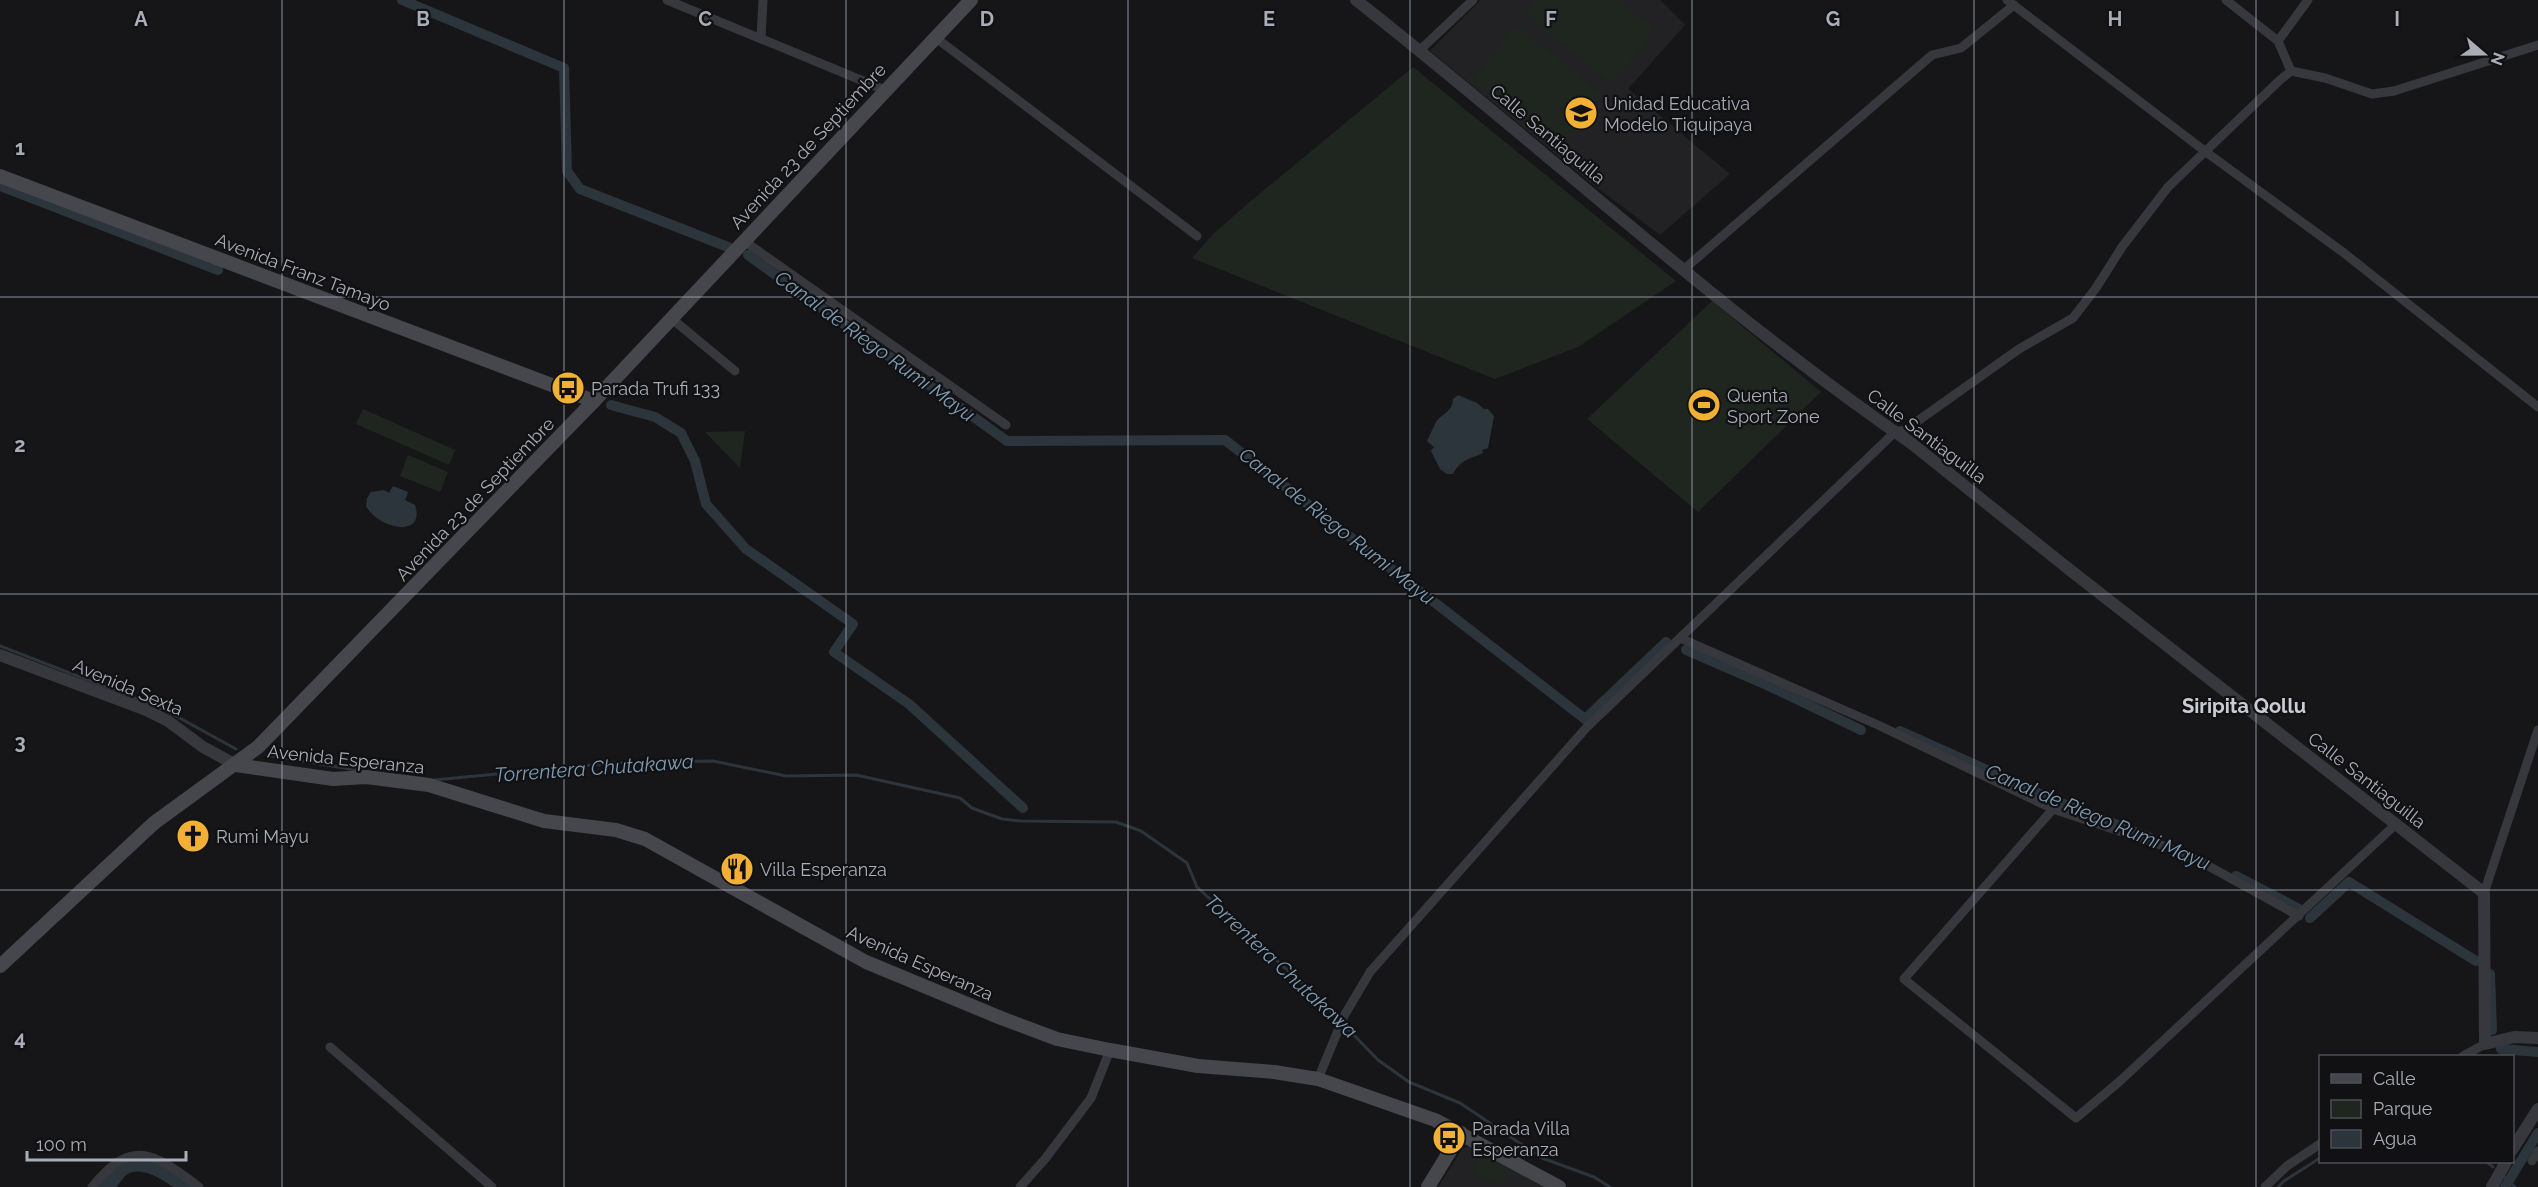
<svg xmlns="http://www.w3.org/2000/svg" width="2538" height="1187" font-family="Raleway,sans-serif">
<rect width="100%" height="100%" fill="#161618"/>
<g fill="#222225">
<polygon points="1481,0 1660,0 1685,25 1628,89 1730,174 1660,235 1591,183 1430,51"/>
<polygon points="1471,1146 1548,1187 1438,1187 1463,1148"/>
</g>
<g fill="#1e261f">
<polygon points="1536,0 1619,0 1655,29 1612,84 1525,14"/>
<polygon points="1516,25 1603,95 1559,150 1472,80"/>
<polygon points="1413,67 1676,281 1578,347 1495,379 1192,258 1214,233 1252,200"/>
<polygon points="1712,301 1821,392 1698,512 1587,419"/>
<polygon points="363,409 455,450 449,465 356,424"/>
<polygon points="745,431 740,468 705,432"/>
<polygon points="408,455 448,472 440,492 400,476"/>
<polygon points="1480,1155 1509,1168 1501,1186 1472,1173"/>
</g>
<g fill="#2c353c">
<path d="M1458,395L1477,403L1484,409H1488L1494,416L1488,448L1482,450L1483,453C1470,459 1461,459 1453,474H1447L1440,469L1431,451L1434,447L1427,441C1430,435 1433,428 1436,422C1442,413 1452,413 1453,399Z"/>
<path d="M393,486L408,492L405,500L415,505C426,538 379,530 366,506L367,498L371,492L384,490L389,493Z"/>
</g>
<g fill="none" stroke-linecap="round" stroke-linejoin="round">
<g stroke="#2c353c" stroke-width="3">
<polyline points="0,646 165,710 236,749"/>
<polyline points="267,755 362,771"/>
<polyline points="434,780 613,763 713,761 786,776 856,775 960,798 972,808 1002,819 1020,821 1116,822 1141,831 1187,863 1197,887 1321,1001 1378,1060 1409,1082 1460,1103 1542,1158 1594,1177 1610,1187"/>
<polyline points="2487,1162 2493,1167"/>
<polyline points="2504,1177 2515,1187"/>
<polyline points="2278,1187 2284,1181 2320,1158"/>
</g>
<g stroke="#2c353c" stroke-width="10">
<polyline points="402,0 564,68 567,171 580,189 728,247"/>
<polyline points="0,186 218,270"/>
<polyline points="748,255 1007,441 1225,440 1585,719 1666,642"/>
<polyline points="611,405 655,417 681,433 695,461 706,504 746,549 853,624 834,652 909,704 1023,808"/>
<polyline points="1686,650 1769,686 1861,730"/>
<polyline points="1900,731 2056,801 2150,838"/>
<polyline points="2236,876 2299,909"/>
<polyline points="2310,918 2349,882 2476,961"/>
<polyline points="2490,974 2492,1030"/>
<polyline points="2501,1049 2538,1052"/>
<polyline points="2505,1187 2538,1133"/>
</g>
<path stroke="#2c353c" stroke-width="20" d="M104,1187C109,1181 114,1173 119,1168C141,1150 173,1174 190,1187"/>
<g stroke="#37383d" stroke-width="9">
<polyline points="667,0 885,90"/>
<polyline points="2007,0 2206,152 2344,253 2538,407"/>
<polyline points="2226,0 2278,41 2291,71"/>
<polyline points="761,38 763,0"/>
<polyline points="936,38 1197,236"/>
<polyline points="2278,41 2308,0"/>
<polyline points="1420,50 1473,0"/>
<polyline points="744,241 1006,425"/>
<polyline points="1683,270 1932,55 1961,48 2014,5"/>
<polyline points="671,318 735,371"/>
<polyline points="1680,638 1878,725 2053,809 2164,846 2203,863 2299,916"/>
<polyline points="2053,809 1904,979 2076,1118 2120,1081 2395,825"/>
<polyline points="2484,893 2538,730"/>
<polyline points="330,1047 492,1187"/>
<polyline points="2463,1056 2485,1044"/>
<polyline points="1318,1079 1344,1016 1370,972 1587,727 1895,432 1905,430 2019,349 2073,318 2096,288 2122,247 2168,187 2280,80 2291,71 2325,78 2372,94 2394,91 2538,45"/>
<polyline points="2532,1161 2538,1151"/>
<path d="M92,1187C133,1136 155,1154 199,1187"/>
<polyline points="1020,1187 1045,1159 1091,1098 1110,1050"/>
<polyline points="2265,1187 2287,1166 2320,1144"/>
</g>
<g stroke="#37383d" stroke-width="12">
<path d="M1356,0C1542,146 1716,309 1911,443L2070,570L2484,893L2485,1044L2514,1037L2538,1038"/>
<polyline points="0,655 146,710 168,721 203,747 236,765"/>
<polyline points="2512,1150 2538,1109"/>
<polyline points="2492,1187 2506,1162"/>
</g>
<g stroke="#45474d" stroke-width="14">
<polyline points="0,176 594,401"/>
<polyline points="236,765 333,779 366,777 429,785 544,821 616,830 645,839 866,962 1001,1018 1057,1039 1110,1050 1198,1066 1274,1072 1318,1079 1435,1120 1559,1187"/>
<polyline points="0,966 154,823 258,747 594,401 971,0"/>
<polyline points="1428,1187 1461,1133"/>
</g>
</g>
<path fill="none" stroke="#a8adb8" stroke-width="1.5" stroke-opacity="0.55" d="M282,0V1187M564,0V1187M846,0V1187M1128,0V1187M1410,0V1187M1692,0V1187M1974,0V1187M2256,0V1187M0,297H2538M0,594H2538M0,890H2538"/>
<defs>
<g id="school-disc" transform="scale(1.725)"><circle r="9.5" fill="#f2b134" stroke="#111113"/><path d="M0-5L7-2L0 1L-7-2ZM-4 1L0 2.5L4 1V4Q0 6-4 4Z" fill="#111"/></g>
<g id="bus-disc" transform="scale(1.725)"><circle r="9.5" fill="#f2b134" stroke="#111113"/><path d="M-5-6H5V4H4V6H2V4H-2V6H-4V4H-5ZM-3.5-4V0h7V-4ZM-3.5 1.2v1.5H-2V1.2ZM2 1.2v1.5H3.5V1.2Z" fill="#111"/></g>
<g id="stadium-disc" transform="scale(1.725)"><circle r="9.5" fill="#f2b134" stroke="#111113"/><path d="M0-5a6.5 5 0 1 0 0 10a6.5 5 0 1 0 0-10ZM-3.5-1.8h7v3.6h-7Z" fill="#111"/></g>
<g id="church-disc" transform="scale(1.725)"><circle r="9.5" fill="#f2b134" stroke="#111113"/><path d="M-1.2-6h2.4v3.5h3.3v2.4h-3.3V6h-2.4V-.1h-3.3v-2.4h3.3Z" fill="#111"/></g>
<g id="restaurant-disc" transform="scale(1.725)"><circle r="9.5" fill="#f2b134" stroke="#111113"/><path d="M-5-6h1v4h1v-4h1v4h1v-4h1v5L-1.5 .5V6h-2V.5L-5-1ZM5-6V6H3V1.5H1.5Q1.5-4 5-6Z" fill="#111"/></g>
</defs>
<g fill-rule="evenodd">
<use href="#school-disc" x="1581" y="113"/>
<use href="#bus-disc" x="568" y="388"/>
<use href="#stadium-disc" x="1704" y="405"/>
<use href="#church-disc" x="193" y="836"/>
<use href="#restaurant-disc" x="737" y="869"/>
<use href="#bus-disc" x="1449" y="1138"/>
</g>
<g text-anchor="middle" dominant-baseline="central" stroke-width="4.5" stroke-linejoin="round" paint-order="stroke">
<g font-size="18" fill="#a8adb8" stroke="#111113" text-anchor="start">
<text x="1604" y="103">Unidad Educativa<tspan x="1604" dy="21">Modelo Tiquipaya</tspan></text>
<text x="591" y="388">Parada Trufi 133</text>
<text x="1727" y="395">Quenta<tspan x="1727" dy="21">Sport Zone</tspan></text>
<text x="216" y="836">Rumi Mayu</text>
<text x="760" y="869">Villa Esperanza</text>
<text x="1472" y="1128">Parada Villa<tspan x="1472" dy="21">Esperanza</tspan></text>
</g>
<g font-size="18" fill="#a8adb8" stroke="#111113">
<text transform="translate(1548 134) rotate(40)">Calle Santiaguilla</text>
<text transform="translate(808 146) rotate(-47)">Avenida 23 de Septiembre</text>
<text transform="translate(303 272) rotate(21)">Avenida Franz Tamayo</text>
<text transform="translate(1927 436) rotate(37)">Calle Santiaguilla</text>
<text transform="translate(475 499) rotate(-46)">Avenida 23 de Septiembre</text>
<text transform="translate(128 687) rotate(23)">Avenida Sexta</text>
<text transform="translate(346 759) rotate(6)">Avenida Esperanza</text>
<text transform="translate(2367 780) rotate(38)">Calle Santiaguilla</text>
<text transform="translate(920 963) rotate(24)">Avenida Esperanza</text>
</g>
<g font-size="20" font-style="italic" fill="#7f9bb3" stroke="#111113">
<text transform="translate(875 346) rotate(36)">Canal de Riego Rumi Mayu</text>
<text transform="translate(1337 526) rotate(38)">Canal de Riego Rumi Mayu</text>
<text transform="translate(594 768) rotate(-4)">Torrentera Chutakawa</text>
<text transform="translate(2098 817) rotate(23)">Canal de Riego Rumi Mayu</text>
<text transform="translate(1281 966) rotate(43)">Torrentera Chutakawa</text>
</g>
<g font-size="20" font-weight="bold" fill="#c9ccd4" stroke="#111113">
<text x="2244" y="706">Siripita Qollu</text>
</g>
</g>
<g font-size="20" text-anchor="middle" font-weight="bold" fill="#a8adb8" stroke="#111113" stroke-width="4.5" stroke-linejoin="round" paint-order="stroke">
<text x="141" y="26">A</text>
<text x="423" y="26">B</text>
<text x="705" y="26">C</text>
<text x="987" y="26">D</text>
<text x="1269" y="26">E</text>
<text x="1551" y="26">F</text>
<text x="1833" y="26">G</text>
<text x="2115" y="26">H</text>
<text x="2397" y="26">I</text>
<text x="20" y="155">1</text>
<text x="20" y="452">2</text>
<text x="20" y="749">3</text>
<text x="20" y="1045">4</text>
</g>
<rect x="2319" y="1055" width="195" height="108" fill="#111113" stroke="#4d4f55" stroke-width="1.5"/>
<rect x="2331" y="1074" width="30" height="9" fill="#45474d" stroke="#4d4f55" stroke-width="1.5"/>
<text x="2373" y="1085" font-size="18" fill="#a8adb8">Calle</text>
<rect x="2331" y="1100" width="30" height="18" fill="#1e261f" stroke="#4d4f55" stroke-width="1.5"/>
<text x="2373" y="1115" font-size="18" fill="#a8adb8">Parque</text>
<rect x="2331" y="1130" width="30" height="18" fill="#2c353c" stroke="#4d4f55" stroke-width="1.5"/>
<text x="2373" y="1145" font-size="18" fill="#a8adb8">Agua</text>
<g transform="translate(2484 54) rotate(110)" stroke="#111113" stroke-width="4.5" paint-order="stroke">
<path d="M0-4.5L10 22L0 15L-10 22Z" fill="#a8adb8"/>
<text y="-9" font-size="16" font-weight="bold" text-anchor="middle" fill="#a8adb8">N</text>
</g>
<path d="M27 1151v9h159v-9" fill="none" stroke="#a8adb8" stroke-width="3"/>
<text x="36" y="1151" font-size="18" fill="#a8adb8" stroke="#111113" stroke-width="4.5" paint-order="stroke">100 m</text>
</svg>
